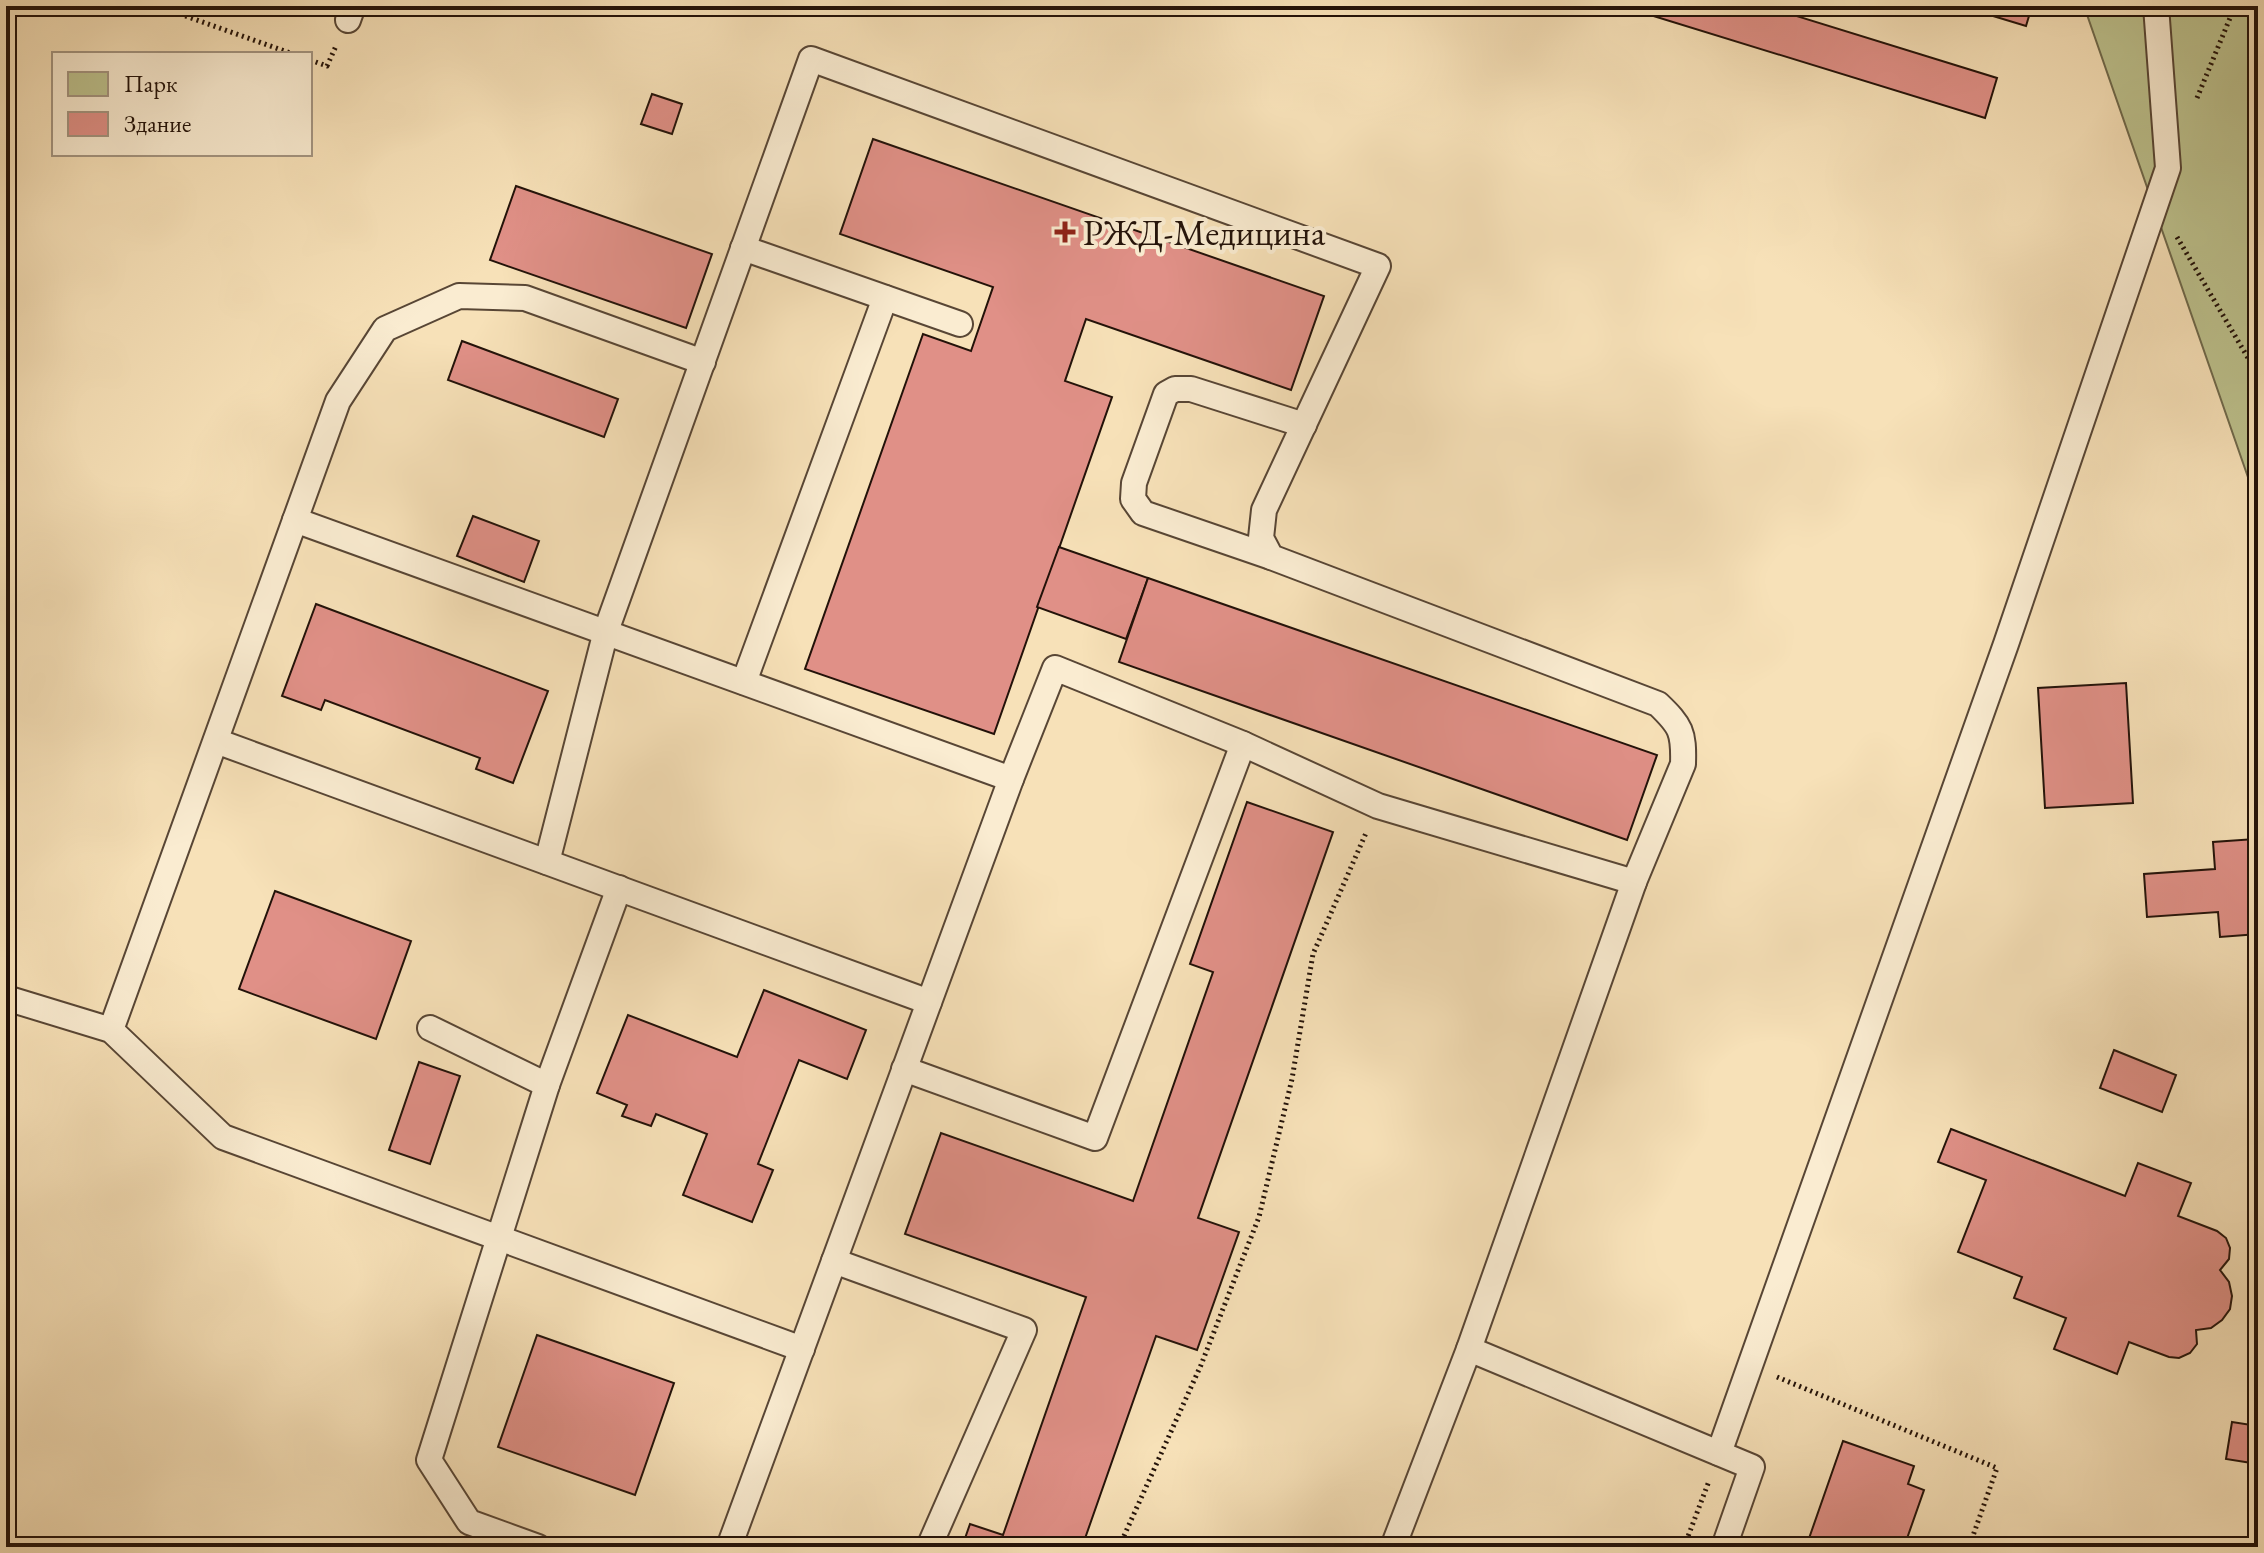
<svg xmlns="http://www.w3.org/2000/svg" width="2264" height="1553" font-family="'EB Garamond',serif">
<rect width="100%" height="100%" fill="#f7e1b8"/>
<filter id="stains"><feTurbulence type="fractalNoise" baseFrequency=".0025" numOctaves="4"/><feColorMatrix values="0 0 0 0 .2 0 0 0 0 .09 0 0 0 0 .02 0 0 0 .5 -.17"/></filter>
<radialGradient id="worn" r=".72"><stop offset=".6" stop-color="#630" stop-opacity="0"/><stop offset="1" stop-color="#630" stop-opacity=".3"/></radialGradient>
<polygon fill="#bdc28e" stroke="#706a4c" stroke-width="2" points="2084,6 2258,6 2258,506"/>
<g fill="#e09087" stroke="#231209" stroke-width="2">
<polygon points="1621,6 1764,6 1997,78 1985,118"/>
<polygon points="1960,6 2032,6 2026,26"/>
<polygon points="652,94 682,104 672,134 641,124"/>
<polygon points="873,139 1324,296 1291,390 1086,319 1065,381 1112,397 994,734 805,669 923,334 971,351 993,287 840,234"/>
<polygon points="516,186 712,254 686,328 490,260"/>
<polygon points="462,341 618,399 604,437 448,380"/>
<polygon points="473,516 539,541 524,582 457,556"/>
<polygon points="1059,547 1148,578 1126,639 1037,607"/>
<polygon points="1148,578 1657,755 1627,840 1119,662"/>
<polygon points="316,604 548,691 513,783 476,769 480,758 325,700 321,710 282,696"/>
<polygon points="2126,683 2133,803 2045,808 2038,688"/>
<polygon points="1247,802 1333,832 1198,1218 1239,1232 1197,1350 1156,1336 1082,1547 962,1547 970,1524 1003,1535 1086,1297 905,1234 941,1133 1133,1201 1213,972 1190,964"/>
<polygon points="2255,839 2258,874 2258,934 2220,937 2218,912 2147,917 2144,874 2215,869 2213,842"/>
<polygon points="275,891 411,941 376,1039 239,989"/>
<polygon points="764,990 866,1030 847,1079 799,1060 758,1164 773,1170 752,1222 683,1195 707,1134 656,1114 651,1126 622,1116 627,1105 597,1093 628,1015 737,1057"/>
<polygon points="2114,1050 2176,1075 2162,1112 2100,1088"/>
<polygon points="419,1062 460,1076 430,1164 389,1150"/>
<polygon points="1951,1129 2125,1196 2138,1163 2191,1183 2178,1216 2217,1231 2226,1238 2230,1248 2229,1259 2220,1270 2229,1282 2232,1296 2230,1309 2222,1320 2211,1328 2196,1330 2197,1344 2190,1353 2179,1358 2169,1357 2129,1342 2117,1374 2054,1349 2066,1318 2014,1298 2022,1277 1958,1252 1986,1180 1938,1162"/>
<polygon points="537,1335 674,1383 635,1495 498,1447"/>
<polygon points="2232,1422 2258,1426 2258,1464 2226,1459"/>
<polygon points="1843,1441 1914,1466 1908,1484 1924,1490 1904,1547 1806,1547"/>
</g>
<g fill="none" stroke-linecap="round" stroke-linejoin="round">
<g stroke="#584635" stroke-width="28">
<g id="service">
<polyline points="348,20 353,6"/>
<polyline points="743,248 960,324"/>
<polyline points="295,520 1011,779"/>
<polyline points="1271,557 1143,513 1133,499 1134,483 1166,394 1175,389 1191,389 1304,425"/>
<polyline points="744,682 885,298"/>
<polyline points="216,741 929,1002"/>
<path d="M547,862L606,631L811,59L1378,266L1264,510L1261,538L1271,557L1658,704C1681,726 1684,732 1683,764L1634,882L1469,1349L1393,1547"/>
<polyline points="6,998 111,1030 223,1137 802,1349"/>
<polyline points="430,1028 547,1085"/>
<polyline points="111,1030 338,401 385,329 459,296 525,298 703,362"/>
<polyline points="904,1069 1095,1138 1243,744"/>
<polyline points="834,1261 1024,1330 929,1547"/>
<polyline points="1469,1349 1752,1467 1724,1547"/>
<polyline points="1719,1453 2006,644 2168,168 2156,6"/>
<polyline points="538,1547 469,1522 429,1460 547,1085 619,888"/>
<polyline points="729,1547 1011,779 1055,668 1243,744 1378,806 1634,882"/>
</g>
</g>
<g stroke="#231209" stroke-width="5" stroke-dasharray="2 4" stroke-linecap="butt">
<polyline points="157,6 293,54"/>
<polyline points="310,60 327,66 336,46"/>
<polyline points="2197,98 2235,6"/>
<polyline points="2177,237 2258,375"/>
<polyline points="1777,1377 1997,1468 1969,1547"/>
<polyline points="1119,1547 1201,1365 1259,1217 1292,1079 1313,954 1366,833"/>
<polyline points="1684,1547 1709,1481"/>
</g>
<use href="#service" stroke="#faecd1" stroke-width="24"/>
</g>
<path fill="#8f2418" stroke="#faecd1" stroke-width="3" d="M1061 220h8v8h8v8h-8v8h-8v-8h-8v-8h8z"/>
<g text-anchor="middle" dominant-baseline="central" stroke-width="8" stroke-linejoin="round" paint-order="stroke">
<g font-size="36" fill="#231209" stroke="#faecd1" text-anchor="start">
<text x="1083" y="232">РЖД-Медицина</text>
</g>
</g>
<rect width="2264" height="1553" fill="none" stroke="#f7e1b8" stroke-width="32"/>
<rect x="8" y="8" width="2248" height="1537" fill="none" stroke="#231209" stroke-width="4"/>
<rect x="16" y="16" width="2232" height="1521" fill="none" stroke="#231209" stroke-width="2"/>
<rect x="52" y="52" width="260" height="104" fill="#faecd1" stroke="#a49581" stroke-width="2"/>
<rect x="68" y="72" width="40" height="24" fill="#bdc28e" stroke="#a49581" stroke-width="2"/>
<text x="124" y="92" font-size="24" fill="#231209">Парк</text>
<rect x="68" y="112" width="40" height="24" fill="#e09087" stroke="#a49581" stroke-width="2"/>
<text x="124" y="132" font-size="24" fill="#231209">Здание</text>
<rect width="100%" height="100%" filter="url(#stains)"/>
<rect width="100%" height="100%" fill="url(#worn)"/>
</svg>
